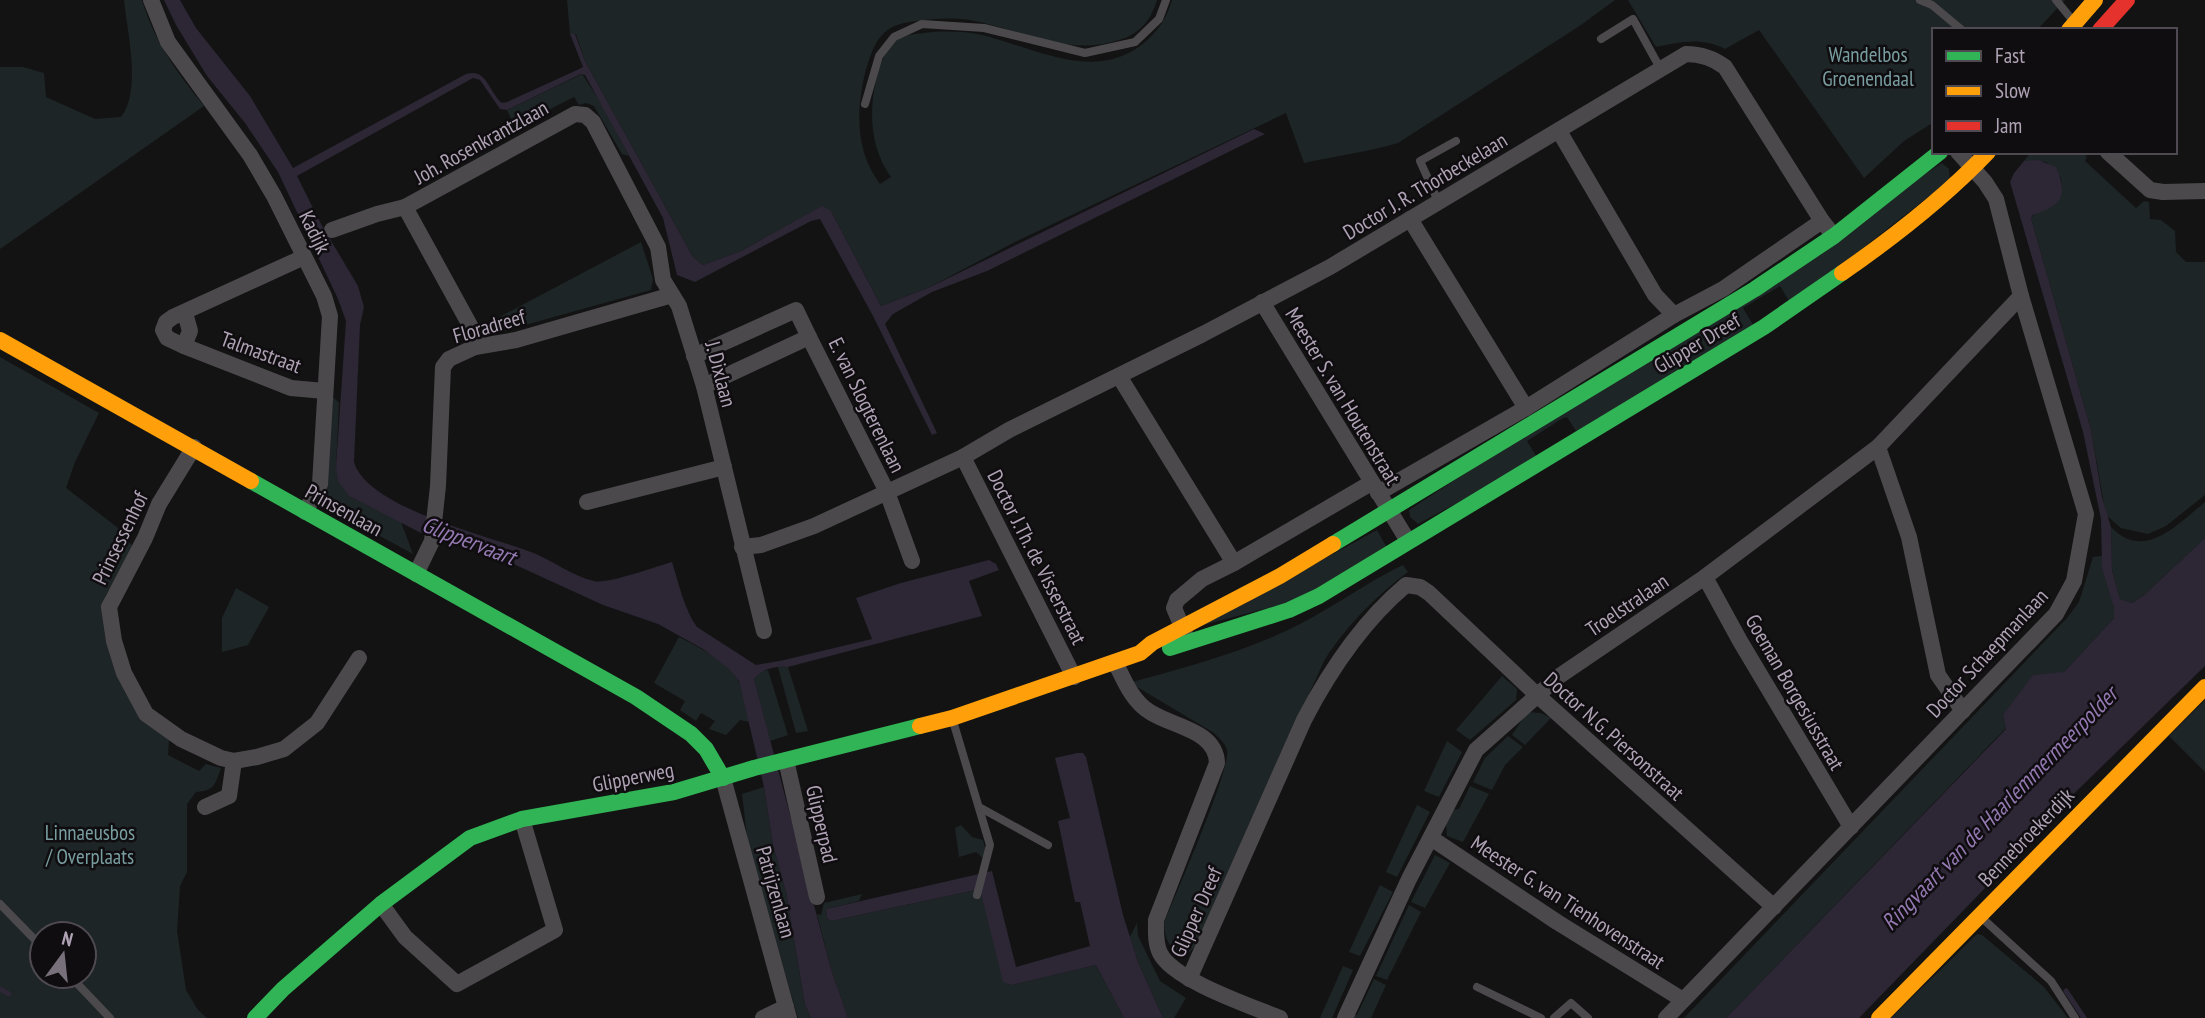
<svg xmlns="http://www.w3.org/2000/svg" width="2205" height="1018" font-family="'PT Sans Narrow',sans-serif">
<rect width="100%" height="100%" fill="#131313"/>
<g fill="#1e2526" fill-rule="evenodd">
<path d="M124,0H142C155,43 176,71 204,106L0,249V67H23L44,73L46,97L95,119L121,117C142,91 127,31 124,0Z"/>
<path d="M567,0H1157C1151,20 1140,34 1119,40C1070,56 1028,33 980,22C960,17 938,18 917,21C905,22 891,25 883,34C871,46 865,72 862,88C856,121 859,157 880,184L891,177C873,152 869,121 874,91C877,76 882,52 894,42C902,35 914,34 924,33C941,31 959,31 977,34C1031,45 1092,85 1144,43C1159,30 1166,19 1172,0H1615L1581,25L1398,143C1367,152 1335,156 1304,163L1286,113L1015,242L928,288L881,306L831,211L792,223L741,251L703,265L693,257L585,61L576,34H570Z"/>
<path d="M1628,0H2065L2037,30H1934V122L1904,141L1864,178L1759,30L1725,49C1702,37 1680,42 1656,47Z"/>
<polygon points="582,74 603,106 629,156 622,154 594,106 586,103 579,105 574,97 515,127 507,110"/>
<polygon points="2031,152 2082,152 2087,157 2085,161 2136,208 2144,201 2149,202 2150,219 2161,220 2175,231 2176,252 2186,262 2205,262 2205,495 2166,526 2148,534 2121,528 2106,515 2091,430 2031,218 2062,188 2061,178 2046,162 2024,161"/>
<polygon points="1942,163 1949,169 1950,180 1791,304 1780,286 1743,308 1755,328 1578,434 1567,417 1563,418 1527,441 1538,459 1418,524 1410,517 1409,510"/>
<polygon points="641,242 653,279 651,290 493,334 488,323"/>
<path d="M0,357L99,413L75,462L66,488L126,534L124,538L133,546L105,596L103,610L155,725L169,740L168,755L199,771L206,764L221,768C215,784 215,791 196,792L187,804V872L180,886L177,931L186,990L198,1010L207,1018H0ZM42,934H84V976H42Z"/>
<polygon points="333,397 339,403 336,466 349,496 401,522 413,554 341,515 326,497"/>
<path d="M2205,502V538L2144,595L2132,603L2120,599L2112,570L2111,527C2144,562 2178,524 2205,502Z"/>
<polygon points="1377,530 1387,548 1299,600 1203,625"/>
<path d="M2102,556C2102,577 2117,604 2114,618L2064,672L2003,715L2006,728L1726,1018H1684L2067,618L2079,602L2093,557Z"/>
<path d="M1403,565L1408,572C1376,596 1345,627 1324,661L1195,947L1184,957C1169,948 1165,940 1164,923C1175,895 1231,770 1227,750C1225,743 1219,738 1214,733L1137,687L1132,682C1189,666 1248,651 1300,624C1335,606 1367,582 1403,565Z"/>
<polygon points="236,588 269,607 248,645 222,652 222,618"/>
<path d="M679,637C697,646 728,662 738,680C742,688 747,711 750,722L740,720L726,735L709,729L715,721L701,713L696,721L680,710L685,701L654,683Z"/>
<polygon points="778,667 788,667 808,731 796,733"/>
<polygon points="768,670 788,735 770,741 754,679 760,672"/>
<polygon points="1502,676 1517,689 1516,700 1470,740 1456,730"/>
<polygon points="2205,700 2205,772 2169,736"/>
<polygon points="1527,712 1541,713 1551,718 1525,745 1512,735"/>
<polygon points="1508,736 1523,747 1505,765 1492,790 1473,782 1485,758"/>
<polygon points="1447,741 1462,752 1439,797 1424,791"/>
<polygon points="1470,786 1489,794 1463,842 1447,836 1446,823 1451,810 1459,809"/>
<polygon points="764,787 773,845 786,892 805,1005 811,1018 798,1018 748,845 742,794"/>
<polygon points="1417,805 1430,812 1397,877 1386,872"/>
<polygon points="961,825 972,837 983,840 989,863 976,852 959,857 955,828"/>
<polygon points="1435,855 1450,863 1425,908 1411,902"/>
<polygon points="1380,885 1393,892 1360,956 1349,952"/>
<polygon points="980,889 1012,985 1096,965 1124,1018 848,1018 831,969 817,914 821,915 824,903 862,894 859,901 826,909 827,918 831,921"/>
<polygon points="1409,905 1421,912 1387,980 1376,976"/>
<polygon points="1137,923 1138,936 1160,981 1186,998 1174,1018 1163,1018 1138,962 1130,937"/>
<polygon points="1977,934 1982,935 2044,987 2068,1018 1891,1018"/>
<polygon points="1343,966 1353,970 1332,1018 1320,1018"/>
<polygon points="1374,979 1386,985 1371,1018 1351,1018 1352,1014 1357,1015"/>
</g>
<g fill="#2c2635">
<path d="M164,0H180L196,28L250,96L293,168L466,74C487,68 488,91 502,103L507,102L577,70L583,67L570,34H575L585,61L693,257L703,265L741,251L822,206L831,211L881,306L928,288L1254,129L1265,134L987,271L932,292L893,314L885,324L937,433L932,435L873,316L820,219L811,221L695,282L677,275L663,218L585,75L581,74L507,110L500,109L480,80L473,78L297,176L321,224L358,286L364,307L360,325L354,462C367,508 489,536 531,552C552,560 572,576 594,581C606,585 657,566 672,562C679,584 684,609 697,627L756,665L784,660L872,639L856,598L901,583L989,560L996,564L999,570L969,581L982,616L788,667C775,666 762,669 754,679L831,969L848,1018H811L805,1005L786,892L773,845L764,787L739,681L729,669L703,649L658,624L603,605L474,546L421,533L349,496L338,481L336,466L346,321L338,299L278,172L245,123L207,76L176,25Z"/>
<path d="M2038,160L2056,167C2069,197 2061,205 2033,215L2031,218L2091,430L2102,497L2111,527L2112,570L2120,599L2132,603L2144,595L2205,538V666L2051,816L1989,884L1859,1018H1726L2006,729L2003,715L2033,675L2064,672L2114,618V608L2102,568L2101,519L2083,432L2010,182L2014,173L2024,161Z"/>
<polygon points="1077,753 1083,753 1086,757 1123,915 1138,962 1163,1018 1124,1018 1096,965 1012,985 1003,982 980,889 831,921 827,918 826,909 992,871 1016,967 1090,946 1080,902 1075,902 1058,821 1070,818 1055,758"/>
</g>
<g fill="none" stroke-linecap="round" stroke-linejoin="round">
<g stroke="#2c2635" stroke-width="5">
<polyline points="0,989 9,994"/>
<polyline points="2066,991 2084,1018"/>
</g>
<g stroke="#4c494d" stroke-width="8">
<polyline points="1920,0 1932,5 1962,30"/>
<polyline points="2056,0 2074,22"/>
<polyline points="1601,39 1633,19 1660,68"/>
<polyline points="865,104 879,56 894,37 922,24 984,28 1085,53 1135,42 1159,19 1166,0"/>
<polyline points="1439,203 1420,161 1456,141"/>
<polyline points="953,721 990,845 977,895"/>
<polyline points="979,807 1048,845"/>
<polyline points="0,904 42,947"/>
<polyline points="1982,918 2051,981 2075,1018"/>
<polyline points="70,976 110,1018"/>
<polyline points="1477,987 1541,1018"/>
<polyline points="1554,1018 1571,1003 1588,1018"/>
</g>
<g stroke="#4c494d" stroke-width="16">
<polyline points="151,0 168,42 250,155 274,196 324,296 330,316 320,484 305,512"/>
<polyline points="1559,131 1655,295 1674,315"/>
<polyline points="2108,152 2150,190 2163,192 2205,191"/>
<polyline points="405,207 472,329 475,347"/>
<polyline points="1410,219 1526,408"/>
<polyline points="332,230 377,214 405,207 575,114 585,115 593,122 658,247 663,280 679,306 704,386 764,631"/>
<polyline points="304,257 173,317 166,322 163,330 167,338 184,346 291,388 325,391"/>
<polyline points="1262,302 1408,541"/>
<polyline points="809,337 887,492 912,561"/>
<polyline points="184,346 190,331 185,313"/>
<polyline points="694,356 796,310 809,337 704,386"/>
<polyline points="1119,376 1234,563"/>
<polyline points="194,447 159,504 145,538 109,607 114,641 124,673 146,714 181,739 221,758 234,761 257,757 284,749 317,723 359,658"/>
<polyline points="1878,447 1909,537 1938,675 1963,711"/>
<polyline points="963,457 1074,677"/>
<polyline points="1378,493 1526,408 1674,315 1723,289 1822,221"/>
<polyline points="587,502 724,467"/>
<path d="M742,547L761,545L814,526L963,457L1009,430L1203,334L1330,267L1686,54C1701,54 1713,58 1725,67L1822,221L1834,236"/>
<polyline points="416,574 432,541 438,486 443,367 449,359 475,347 516,340 672,295"/>
<polyline points="1705,577 1740,641 1851,827"/>
<polyline points="1185,634 1174,608 1177,600 1202,579 1234,563 1371,483"/>
<path d="M1115,662C1124,680 1132,701 1150,712C1173,727 1216,730 1217,763L1156,920C1156,931 1155,943 1160,953C1173,980 1251,1006 1280,1018"/>
<polyline points="786,760 817,897"/>
<polyline points="723,778 789,1018"/>
<polyline points="205,807 229,796 234,761"/>
<polyline points="1431,838 1557,922 1683,1000"/>
<polyline points="381,904 405,937 457,984 555,930 522,819"/>
<path d="M1189,979L1304,720C1330,670 1362,622 1406,585L1420,587L1429,593L1537,695L1774,907"/>
<polyline points="763,1018 786,1007"/>
<polyline points="1345,1018 1409,879 1476,750 1558,677 1705,577 1878,447 2021,296"/>
<polyline points="1666,1018 2056,614 2074,581 2086,514 2021,296 1996,199 1985,182 1958,152"/>
</g>
<g stroke="#30b455" stroke-width="16">
<polyline points="251,481 636,697 691,734 706,749 723,778"/>
<polyline points="1333,544 1755,289 1834,236 1940,152"/>
<polyline points="1170,648 1289,610 1319,596 1764,327 1842,273"/>
<polyline points="255,1018 283,989 381,904 470,838 522,819 674,792 754,768 920,726"/>
</g>
<g stroke="#ff9f0a" stroke-width="16">
<polyline points="2069,30 2095,0"/>
<path d="M1842,273C1891,239 1947,195 1988,152"/>
<polyline points="0,340 251,481"/>
<polyline points="920,726 952,718 1140,653 1152,643 1280,576 1333,544"/>
<polyline points="1879,1018 2205,687"/>
</g>
<polyline stroke="#e5322d" stroke-width="16" points="2100,30 2127,0"/>
</g>
<g text-anchor="middle" dominant-baseline="central" stroke-width="5" stroke-linejoin="round" paint-order="stroke">
<g font-size="21" fill="#799ea1" stroke="#0f0d0f">
<text x="1868" y="54">Wandelbos<tspan x="1868" dy="24">Groenendaal</tspan></text>
<text x="90" y="832">Linnaeusbos<tspan x="90" dy="24">/ Overplaats</tspan></text>
</g>
<g font-size="21" fill="#afa3b5" stroke="#0f0d0f">
<text transform="translate(481 142) rotate(-29)">Joh. Rosenkrantzlaan</text>
<text transform="translate(1425 186) rotate(-31)">Doctor J. R. Thorbeckelaan</text>
<text transform="translate(315 232) rotate(64)">Kadijk</text>
<text transform="translate(489 326) rotate(-16)">Floradreef</text>
<text transform="translate(1697 343) rotate(-31)">Glipper Dreef</text>
<text transform="translate(261 352) rotate(20)">Talmastraat</text>
<text transform="translate(721 374) rotate(75)">J. Dixlaan</text>
<text transform="translate(1343 396) rotate(59)">Meester S. van Houtenstraat</text>
<text transform="translate(867 405) rotate(64)">E. van Slogterenlaan</text>
<text transform="translate(344 510) rotate(29)">Prinsenlaan</text>
<text transform="translate(120 538) rotate(-64)">Prinsessenhof</text>
<text transform="translate(1037 557) rotate(63)">Doctor J.Th. de Visserstraat</text>
<text transform="translate(1627 605) rotate(-34)">Troelstralaan</text>
<text transform="translate(1987 653) rotate(-47)">Doctor Schaepmanlaan</text>
<text transform="translate(1795 692) rotate(60)">Goeman Borgesiusstraat</text>
<text transform="translate(1614 736) rotate(42)">Doctor N.G. Piersonstraat</text>
<text transform="translate(633 777) rotate(-11)">Glipperweg</text>
<text transform="translate(822 824) rotate(77)">Glipperpad</text>
<text transform="translate(2026 837) rotate(-46)">Bennebroekerdijk</text>
<text transform="translate(776 892) rotate(74)">Patrijzenlaan</text>
<text transform="translate(1568 902) rotate(33)">Meester G. van Tienhovenstraat</text>
<text transform="translate(1196 912) rotate(-66)">Glipper Dreef</text>
</g>
<g font-size="23" font-style="italic" fill="#9378b1" stroke="#0f0d0f">
<text transform="translate(469 540) rotate(21)">Glippervaart</text>
<text transform="translate(1999 808) rotate(-46)">Ringvaart van de Haarlemmermeerpolder</text>
</g>
</g>
<rect x="1932" y="28" width="245" height="126" fill="#0f0d0f" stroke="#4f4951" stroke-width="2"/>
<rect x="1946" y="51" width="35" height="10" fill="#30b455" stroke="#4f4951" stroke-width="2"/>
<text x="1995" y="63" font-size="21" fill="#afa3b5">Fast</text>
<rect x="1946" y="86" width="35" height="10" fill="#ff9f0a" stroke="#4f4951" stroke-width="2"/>
<text x="1995" y="98" font-size="21" fill="#afa3b5">Slow</text>
<rect x="1946" y="121" width="35" height="10" fill="#e5322d" stroke="#4f4951" stroke-width="2"/>
<text x="1995" y="133" font-size="21" fill="#afa3b5">Jam</text>
<g transform="translate(63 955) rotate(15)"><circle r="33" fill="#0f0d0f" stroke="#4f4951" stroke-width="2"/>
<path d="M0-5L12 26L0 18L-12 26Z" fill="#78717c"/>
<text y="-10" font-size="19" font-weight="bold" text-anchor="middle" fill="#afa3b5">N</text>
</g>
</svg>
